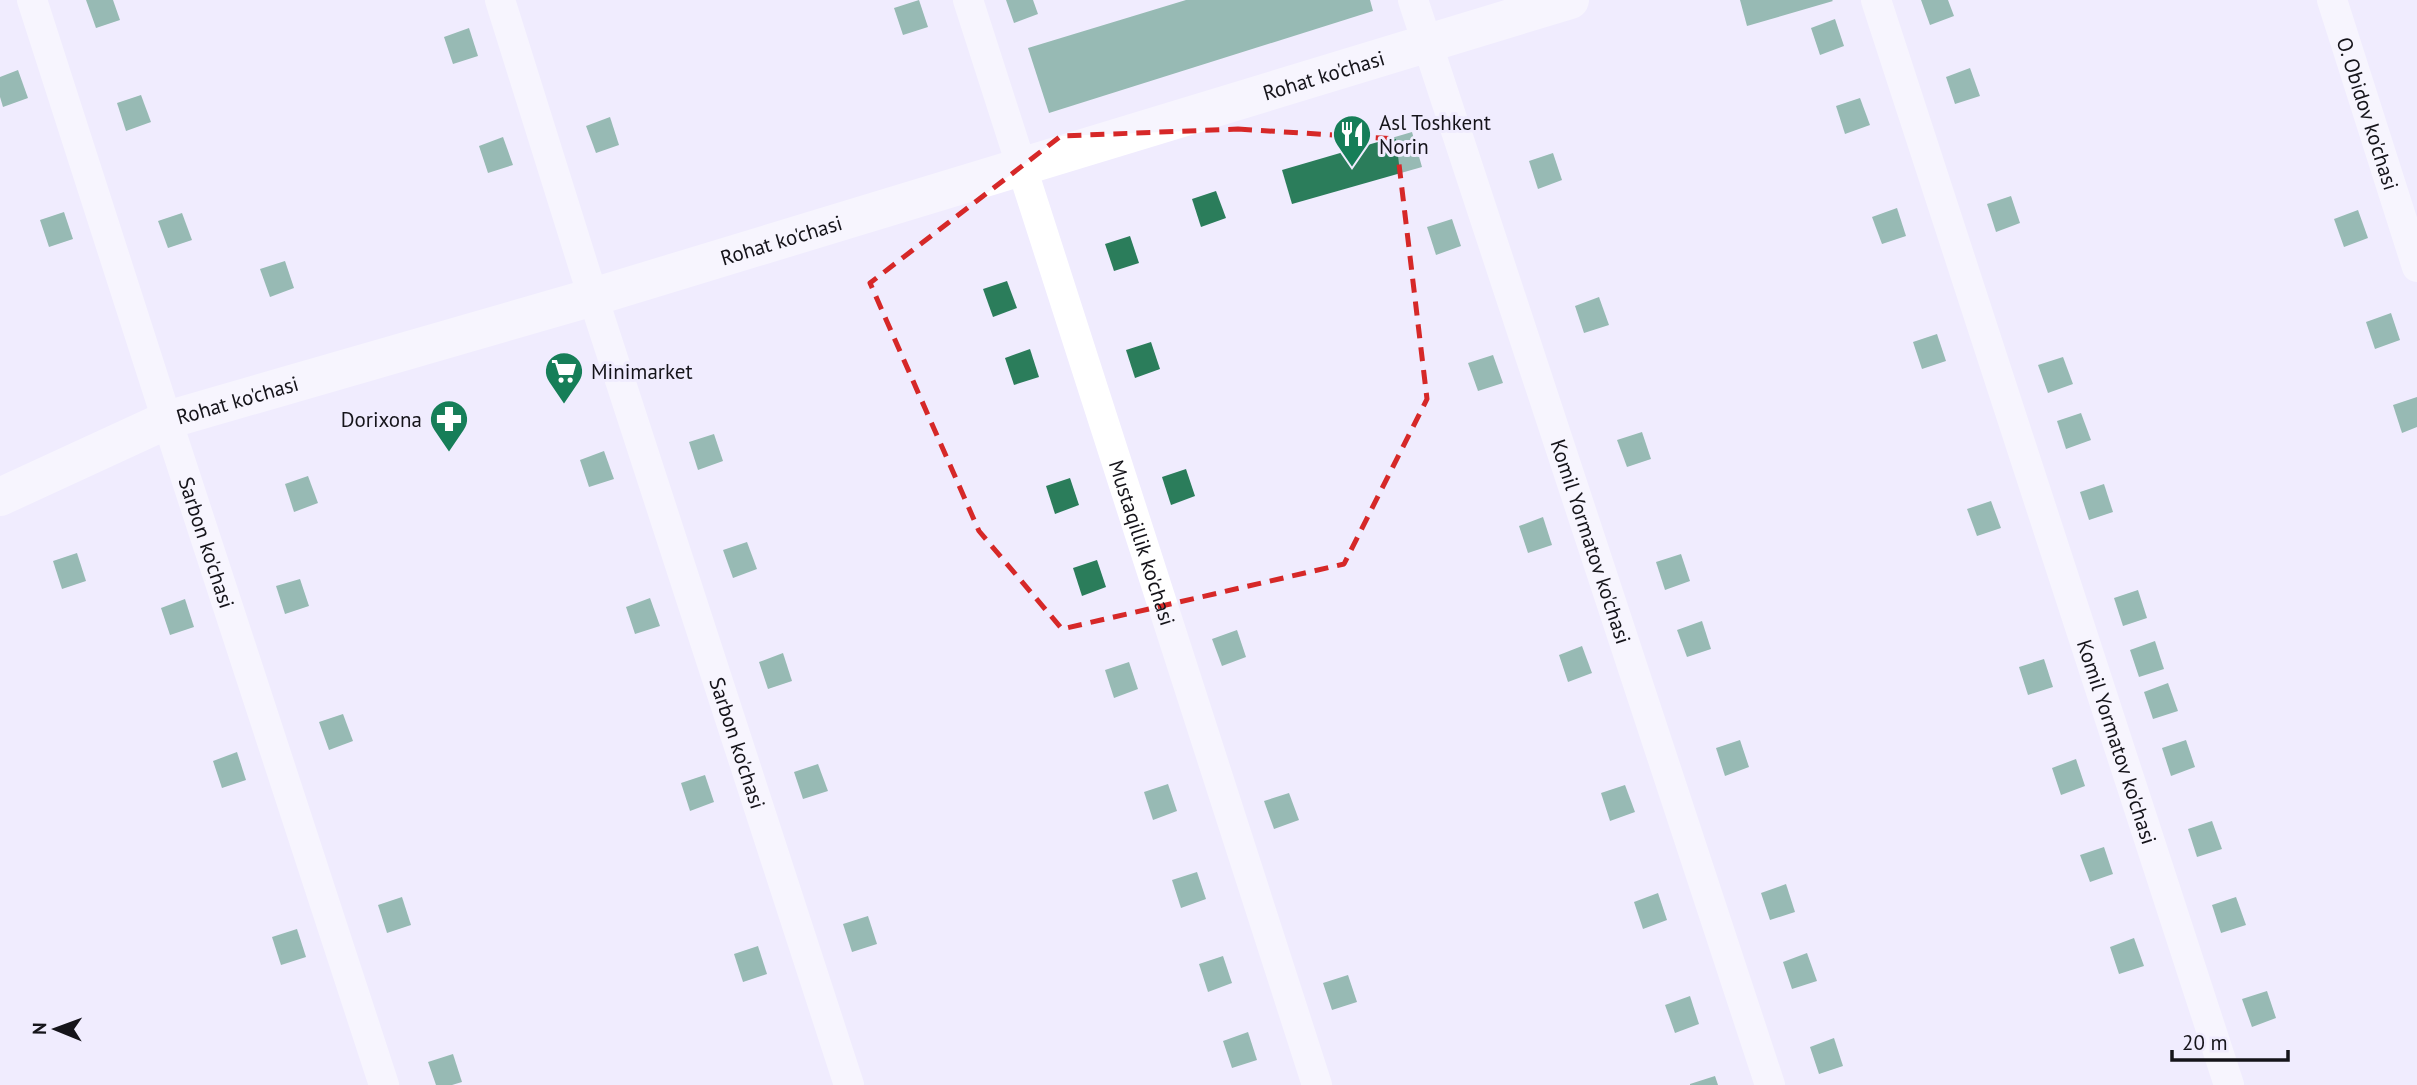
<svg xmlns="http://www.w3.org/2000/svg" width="2417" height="1085" font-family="'PT Sans',sans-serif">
<rect width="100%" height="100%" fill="#f0ecfe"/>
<g fill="#2b7d5b">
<polygon points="86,0 113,0 120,20 96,28"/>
<polygon points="919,0 928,27 903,35 894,8"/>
<polygon points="1006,0 1033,0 1038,14 1014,23"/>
<polygon points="1186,0 1370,0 1373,11 1049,113 1028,48"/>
<polygon points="1740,0 1832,0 1833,1 1747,26"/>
<polygon points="1921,0 1948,0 1954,16 1930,25"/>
<polygon points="1835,19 1844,46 1820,55 1811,28"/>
<polygon points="469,28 478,56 453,64 444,37"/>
<polygon points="1970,68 1980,96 1955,104 1946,77"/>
<polygon points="18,70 28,98 3,107 0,97 0,77"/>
<polygon points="141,95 151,122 126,131 117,103"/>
<polygon points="1860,98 1870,125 1845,134 1836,106"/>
<polygon points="610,117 619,145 596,153 586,126"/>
<polygon points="1412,132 1422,167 1292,204 1282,170"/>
<polygon points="503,137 513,165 488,173 479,146"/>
<polygon points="1553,153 1562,180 1538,189 1529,161"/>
<polygon points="1216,191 1226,218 1201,227 1192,199"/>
<polygon points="2011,196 2020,223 1996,232 1987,204"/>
<polygon points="1897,208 1906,236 1882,244 1872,217"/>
<polygon points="2358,210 2368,238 2344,247 2334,219"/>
<polygon points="64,212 73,239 49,247 40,220"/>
<polygon points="182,213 192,240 168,248 158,221"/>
<polygon points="1452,219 1461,246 1436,255 1427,227"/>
<polygon points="1130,236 1139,263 1114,271 1105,244"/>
<polygon points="285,261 294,288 270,297 260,269"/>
<polygon points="1007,281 1017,308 993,317 983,289"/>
<polygon points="1599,297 1609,325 1584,333 1575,306"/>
<polygon points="2391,313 2400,340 2375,349 2366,322"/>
<polygon points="1937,334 1946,361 1922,369 1913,342"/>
<polygon points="1151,342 1160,369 1135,378 1126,350"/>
<polygon points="1030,349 1039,377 1014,385 1005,358"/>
<polygon points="1493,355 1503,383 1478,391 1468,363"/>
<polygon points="2063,357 2073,384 2048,393 2038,365"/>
<polygon points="2417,397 2417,427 2402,433 2393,405"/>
<polygon points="2081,413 2091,440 2066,449 2057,421"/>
<polygon points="1642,432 1651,459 1627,467 1617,440"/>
<polygon points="714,434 723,461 698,470 689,442"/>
<polygon points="604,451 614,479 589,487 580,460"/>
<polygon points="1186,469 1195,496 1171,505 1162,477"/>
<polygon points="308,476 318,503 294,512 285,484"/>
<polygon points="1070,478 1079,505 1055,514 1046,486"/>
<polygon points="2104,484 2113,512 2089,520 2080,492"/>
<polygon points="1991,501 2001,528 1977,536 1967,509"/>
<polygon points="1543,517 1552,545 1528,553 1519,526"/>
<polygon points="747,542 757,569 733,578 723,550"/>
<polygon points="77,553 86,581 62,589 53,561"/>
<polygon points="1681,554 1690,581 1665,590 1656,562"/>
<polygon points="1097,560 1106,587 1082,596 1073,568"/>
<polygon points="300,579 309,606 285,614 276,586"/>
<polygon points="2138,590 2147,618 2123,626 2114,598"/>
<polygon points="650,598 660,626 635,634 626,607"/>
<polygon points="185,599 194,627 170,635 161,608"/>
<polygon points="1702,621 1711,649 1687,657 1677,630"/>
<polygon points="1237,630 1246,657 1222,666 1212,639"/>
<polygon points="2155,641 2164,669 2139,677 2130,650"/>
<polygon points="1582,646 1592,673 1568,682 1559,655"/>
<polygon points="783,653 792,681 768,689 759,662"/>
<polygon points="2044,659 2053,687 2028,695 2019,667"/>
<polygon points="1129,662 1138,689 1114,698 1105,670"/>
<polygon points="2168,683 2178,711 2153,719 2144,692"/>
<polygon points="343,714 353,741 329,750 319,722"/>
<polygon points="1740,740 1749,767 1725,776 1716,748"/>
<polygon points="2186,740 2195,767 2171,776 2162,748"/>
<polygon points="237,752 246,780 222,788 213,761"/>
<polygon points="2076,759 2085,786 2061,795 2052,768"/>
<polygon points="818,764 828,791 803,799 794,772"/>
<polygon points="705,775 714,802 690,811 681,783"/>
<polygon points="1168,784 1177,811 1153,820 1144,792"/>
<polygon points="1625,785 1635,812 1610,821 1601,793"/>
<polygon points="1289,793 1299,820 1274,829 1264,801"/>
<polygon points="2212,821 2222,849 2197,857 2188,829"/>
<polygon points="2104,847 2113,874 2090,882 2080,855"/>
<polygon points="1197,872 1206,899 1181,908 1172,880"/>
<polygon points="1786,884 1795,912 1770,920 1761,893"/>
<polygon points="1658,893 1667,920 1643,929 1634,902"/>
<polygon points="402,897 411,925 387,933 378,905"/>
<polygon points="2236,897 2246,925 2221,933 2212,905"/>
<polygon points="868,916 877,944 852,952 843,924"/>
<polygon points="297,929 306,957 281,965 272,937"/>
<polygon points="2134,938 2144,966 2119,974 2110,947"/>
<polygon points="758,946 767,974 743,982 734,954"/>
<polygon points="1807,953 1817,981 1792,989 1783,962"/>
<polygon points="1223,956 1232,983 1208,992 1199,964"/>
<polygon points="1348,975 1357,1002 1332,1010 1323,983"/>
<polygon points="2267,991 2276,1018 2252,1027 2242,999"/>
<polygon points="1690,996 1699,1024 1675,1033 1665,1005"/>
<polygon points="1248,1032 1257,1060 1232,1068 1223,1041"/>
<polygon points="1834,1038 1843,1066 1819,1074 1810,1047"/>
<polygon points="453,1054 462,1082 452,1085 436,1085 428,1062"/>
<polygon points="1715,1076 1718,1085 1690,1085 1690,1084"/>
</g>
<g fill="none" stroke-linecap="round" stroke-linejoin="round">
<g stroke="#fff" stroke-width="30">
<path id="s1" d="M32,0L167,420L384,1085"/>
<path id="s2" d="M500,0L593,297L849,1085"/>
<path id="s3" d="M968,0L1317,1085"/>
<path id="s4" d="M1413,0L1770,1085"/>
<path id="s5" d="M1876,0L2229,1085"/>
<path id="s6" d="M2332,0L2417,267"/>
</g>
<path stroke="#fff" stroke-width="38" id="s7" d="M0,497L167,420L593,297L1570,0"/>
</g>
<path d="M0 0H2417V1085H0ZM1238,129L1396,139L1427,399L1344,564L1062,629L979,531L870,283L1061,136Z" fill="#f0ecfe" fill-opacity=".55" fill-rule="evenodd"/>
<path fill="none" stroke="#d62828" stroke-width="5" stroke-dasharray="14 9" stroke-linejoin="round" d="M1238,129L1396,139L1427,399L1344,564L1062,629L979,531L870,283L1061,136Z"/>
<defs>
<g id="restaurant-pin" transform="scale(2.0125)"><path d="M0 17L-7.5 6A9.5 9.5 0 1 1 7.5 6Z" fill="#167e58" stroke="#f0ecfe"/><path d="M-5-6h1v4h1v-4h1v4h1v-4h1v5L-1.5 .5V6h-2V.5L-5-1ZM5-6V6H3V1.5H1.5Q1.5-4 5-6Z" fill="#fff"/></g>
<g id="supermarket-pin" transform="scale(2.0125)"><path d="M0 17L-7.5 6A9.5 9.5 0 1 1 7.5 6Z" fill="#167e58" stroke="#f0ecfe"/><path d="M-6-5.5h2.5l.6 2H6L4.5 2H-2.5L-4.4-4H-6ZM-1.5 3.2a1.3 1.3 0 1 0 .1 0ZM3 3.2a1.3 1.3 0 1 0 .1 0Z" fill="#fff"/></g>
<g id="pharmacy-pin" transform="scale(2.0125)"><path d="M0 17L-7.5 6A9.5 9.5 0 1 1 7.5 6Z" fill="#167e58" stroke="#f0ecfe"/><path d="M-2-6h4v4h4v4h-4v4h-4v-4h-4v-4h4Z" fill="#fff"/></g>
</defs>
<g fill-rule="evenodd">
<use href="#restaurant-pin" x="1352" y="134"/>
<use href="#supermarket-pin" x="564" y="371"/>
<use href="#pharmacy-pin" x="449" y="419"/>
</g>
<g text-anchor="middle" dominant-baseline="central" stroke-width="6" stroke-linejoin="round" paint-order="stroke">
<g font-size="21" fill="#15141a" stroke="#f0ecfe">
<text stroke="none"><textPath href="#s7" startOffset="1391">Rohat ko'chasi</textPath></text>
<text stroke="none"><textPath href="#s6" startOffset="119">O. Obidov ko'chasi</textPath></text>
<text stroke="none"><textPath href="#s7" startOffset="824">Rohat ko'chasi</textPath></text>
<text stroke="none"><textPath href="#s7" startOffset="257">Rohat ko'chasi</textPath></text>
<text stroke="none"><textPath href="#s1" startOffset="570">Sarbon ko'chasi</textPath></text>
<text stroke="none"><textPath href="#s3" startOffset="570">Mustaqillik ko'chasi</textPath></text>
<text stroke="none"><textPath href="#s4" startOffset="570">Komil Yormatov ko'chasi</textPath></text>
<text stroke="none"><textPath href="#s5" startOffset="780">Komil Yormatov ko'chasi</textPath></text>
<text stroke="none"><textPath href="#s2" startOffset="780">Sarbon ko'chasi</textPath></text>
</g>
<g font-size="21" fill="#15141a" stroke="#f0ecfe" text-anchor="start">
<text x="1379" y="122">Asl Toshkent<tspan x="1379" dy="24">Norin</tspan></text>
<text x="591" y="371">Minimarket</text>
<text x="422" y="419" text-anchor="end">Dorixona</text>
</g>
</g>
<g transform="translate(56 1029) rotate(271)" stroke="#f0ecfe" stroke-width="5" paint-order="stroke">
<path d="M0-5L12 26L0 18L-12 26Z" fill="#15141a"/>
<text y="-10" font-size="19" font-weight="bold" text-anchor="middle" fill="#15141a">N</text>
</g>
<path d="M2172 1050v10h116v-10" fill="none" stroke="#15141a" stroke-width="3.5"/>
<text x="2182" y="1050" font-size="21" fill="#15141a" stroke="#f0ecfe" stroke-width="5" paint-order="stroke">20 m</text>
</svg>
